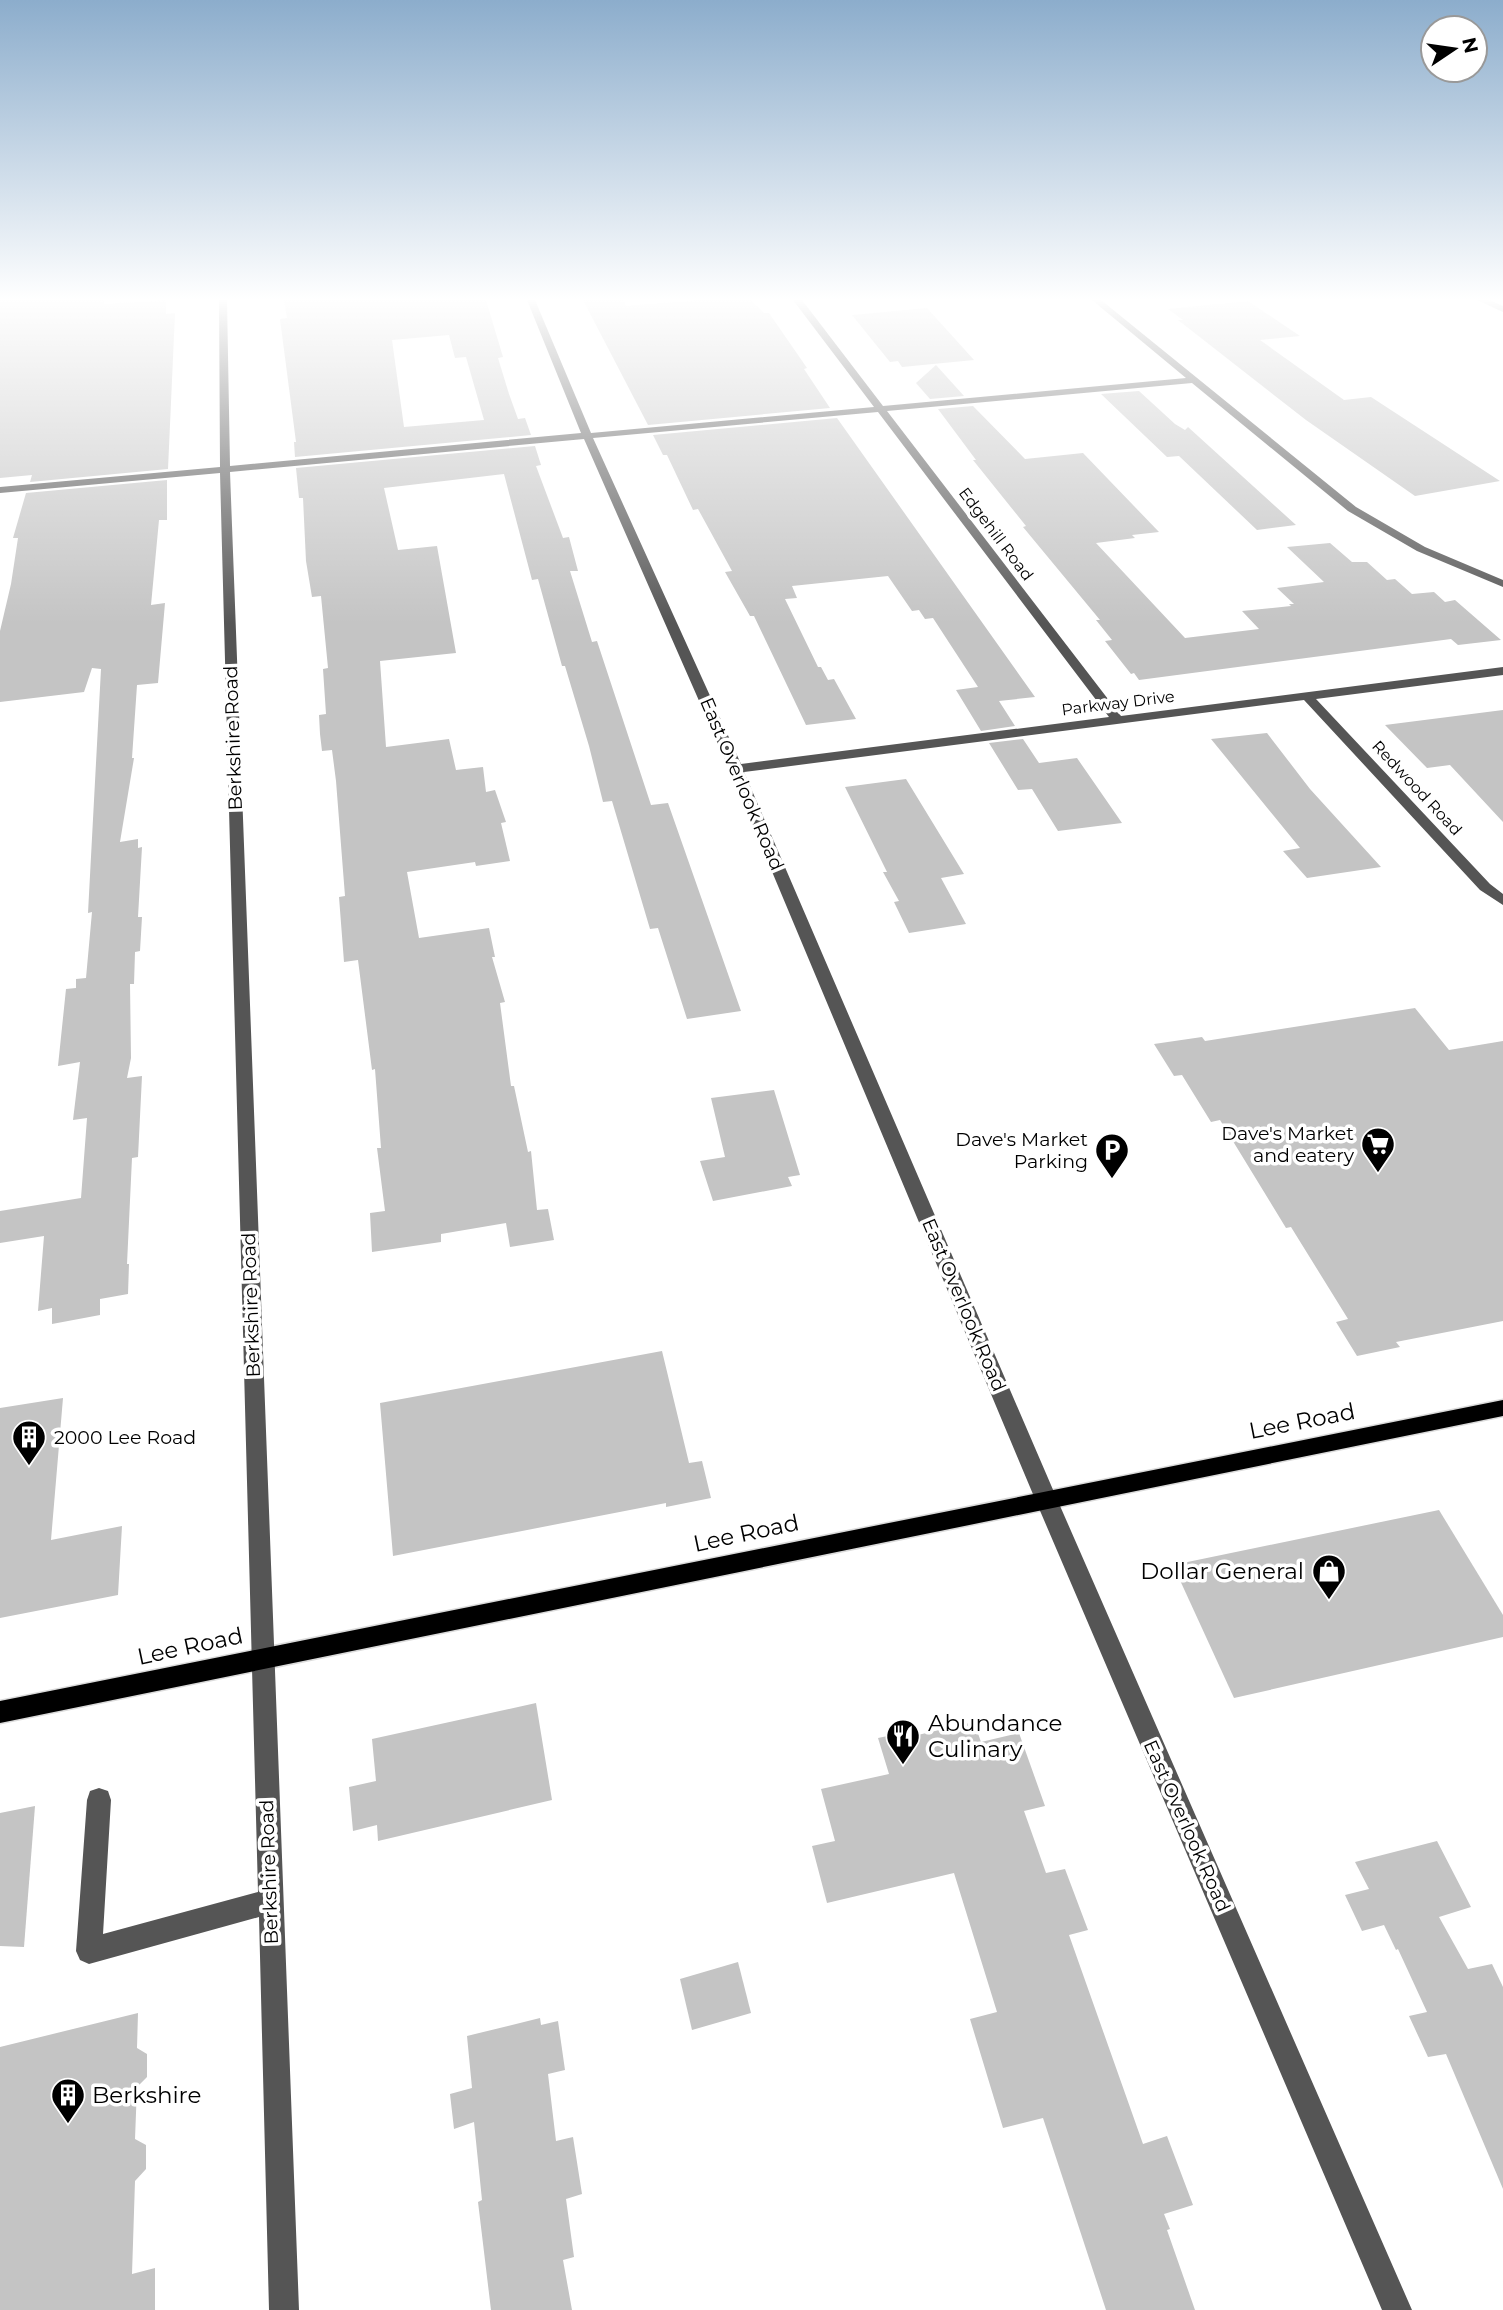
<svg xmlns="http://www.w3.org/2000/svg" width="1503" height="2310" font-family="Montserrat,sans-serif">
<rect width="100%" height="100%" fill="#fff"/>
<g fill="#c4c4c4" fill-rule="evenodd">
<polygon points="0,300 104,300 104,304 166,300 166,314 175,313 168,469 30,482 32,475 0,478"/>
<path d="M284,300H486L503,357L498,358L509,394L518,419L525,418L531,435L295,457L294,442H296L280,319L287,318ZM449,335L455,358L466,357L484,420L404,427L392,340Z"/>
<polygon points="583,300 623,300 626,306 698,300 751,300 764,313 769,313 807,368 804,369 830,408 648,425"/>
<polygon points="1248,301 1300,336 1260,340 1344,400 1371,397 1500,481 1415,496 1306,420 1178,320 1183,320 1168,309"/>
<polygon points="927,308 974,360 902,367 898,361 890,362 852,315"/>
<polygon points="936,365 964,396 930,399 916,383"/>
<polygon points="1139,391 1175,424 1185,430 1188,427 1296,525 1257,530 1179,456 1167,457 1101,394"/>
<polygon points="973,406 1025,459 1083,453 1159,532 1132,535 1135,538 1096,543 1185,638 1259,629 1242,611 1291,606 1289,604 1294,604 1277,588 1324,582 1287,547 1330,543 1352,562 1367,562 1387,580 1395,579 1412,594 1434,592 1445,602 1455,600 1501,640 1458,645 1451,639 1139,680 1134,673 1131,674 1105,641 1112,640 1096,620 1100,620 1023,527 1026,526 973,460 976,460 938,409"/>
<polygon points="837,418 1035,697 999,701 1015,726 981,731 956,690 978,687 933,618 925,619 919,610 912,611 888,576 792,586 797,598 785,599 818,667 821,667 828,680 834,679 856,719 806,725 754,616 750,616 725,572 732,571 698,509 693,510 667,455 663,455 653,435"/>
<polygon points="535,446 541,465 536,466 563,538 569,537 578,571 570,571 592,642 597,641 651,805 668,803 741,1011 687,1019 658,928 650,929 612,801 603,802 589,746 565,666 562,666 538,579 532,580 504,474 384,488 398,550 437,546 456,653 380,661 386,747 449,739 456,770 483,767 486,792 495,790 506,822 501,823 510,861 476,866 475,862 407,872 419,938 489,928 495,957 492,957 505,1002 500,1003 511,1086 514,1086 528,1152 531,1151 537,1210 548,1209 554,1240 510,1247 506,1223 441,1234 441,1242 372,1252 370,1213 385,1211 377,1148 381,1148 375,1069 372,1070 358,960 344,962 339,897 345,896 336,781 332,750 322,751 320,734 319,715 326,714 323,669 328,668 321,596 312,597 306,561 303,498 299,498 296,468"/>
<polygon points="167,480 167,520 159,520 151,605 165,603 158,683 137,685 132,758 134,758 120,842 138,839 138,848 142,847 138,917 142,917 140,951 135,952 134,984 130,984 131,1058 127,1078 142,1076 138,1157 132,1158 127,1264 129,1264 128,1294 100,1299 100,1315 52,1324 52,1308 38,1311 44,1236 0,1243 0,1211 81,1198 87,1118 73,1120 80,1062 58,1066 66,989 76,988 76,979 86,978 92,912 88,913 101,669 92,668 84,692 0,702 0,631 11,584 18,538 13,538 26,493"/>
<polygon points="1503,710 1503,822 1450,765 1427,768 1385,725"/>
<polygon points="1267,733 1310,789 1381,867 1307,878 1283,851 1300,848 1211,739"/>
<polygon points="1023,739 1039,763 1077,758 1122,823 1058,831 1032,789 1018,790 989,743"/>
<polygon points="906,779 964,874 941,878 966,924 909,933 894,902 899,901 883,872 887,872 845,787"/>
<polygon points="1415,1008 1449,1050 1503,1041 1503,1321 1396,1342 1400,1347 1357,1356 1336,1322 1348,1319 1291,1227 1286,1228 1220,1120 1211,1122 1182,1075 1174,1076 1154,1044 1202,1037 1205,1041"/>
<polygon points="774,1090 800,1175 788,1177 792,1186 713,1201 700,1161 725,1157 711,1098"/>
<polygon points="662,1351 689,1463 702,1461 711,1498 666,1507 666,1503 393,1556 380,1403"/>
<polygon points="63,1398 51,1540 122,1526 118,1595 0,1618 0,1408"/>
<polygon points="1439,1510 1503,1615 1503,1637 1234,1698 1173,1565"/>
<polygon points="536,1703 552,1800 378,1841 377,1825 353,1831 349,1787 376,1781 372,1739"/>
<polygon points="974,1722 981,1742 1019,1733 1045,1806 1024,1811 1046,1873 1065,1869 1088,1930 1069,1935 1143,2144 1167,2136 1193,2205 1164,2214 1170,2229 1167,2230 1195,2310 1106,2310 1043,2118 1003,2128 970,2019 997,2012 954,1873 827,1903 812,1846 835,1841 821,1789 889,1774 878,1738 907,1732 909,1737"/>
<polygon points="35,1806 24,1947 0,1946 0,1813"/>
<polygon points="1437,1841 1471,1907 1439,1917 1468,1969 1492,1964 1503,1987 1503,2189 1446,2054 1428,2057 1409,2016 1427,2012 1398,1949 1396,1950 1384,1925 1362,1931 1345,1895 1369,1889 1355,1862"/>
<polygon points="738,1962 751,2013 692,2030 680,1979"/>
<polygon points="138,2013 137,2048 147,2054 147,2077 137,2087 135,2139 146,2145 146,2169 135,2181 132,2274 155,2268 155,2310 0,2310 0,2047"/>
<polygon points="540,2018 541,2025 558,2021 565,2070 548,2074 556,2141 573,2137 582,2194 566,2199 574,2257 563,2260 572,2310 491,2310 478,2202 482,2200 474,2122 454,2129 450,2094 472,2088 467,2036"/>
</g>
<g fill="none" stroke-linecap="round" stroke-linejoin="round">
<g stroke="#dbdbdb" stroke-width="3">
<polygon id="major" points="1503,1400 1503,1416 0,1723 0,1701"/>
</g>
<g fill="#555" fill-rule="evenodd">
<path d="M219,300H227L230,466L581,433L527,300H535L591,433L874,407L793,300H802L883,406L1186,378L1092,300H1101L1356,507L1425,547L1503,580V587L1417,551L1348,511L1192,383L887,411L1121,716L1503,667V675L1316,699L1490,884L1503,894V905L1480,890L1304,700L744,772L1057,1499L1412,2310H1382L1035,1499L729,769L584,439L230,472L299,2310H269L259,1917L89,1964L80,1960L76,1951L87,1800L90,1791L99,1788L108,1791L111,1800L103,1934L258,1892L220,473L0,493V487L220,467ZM878,412L1109,717L741,764L593,438Z"/>
<polygon points="1477,300 1489,300 1503,306 1503,312"/>
</g>
<use href="#major" fill="#000" fill-rule="evenodd"/>
</g>
<linearGradient id="sky" x2="0" y2="1"><stop stop-color="#8cadcc"/><stop offset="0.48" stop-color="#fff"/><stop offset="1" stop-color="#fff" stop-opacity="0"/></linearGradient>
<rect width="1503" height="624" fill="url(#sky)"/>
<defs>
<g id="supermarket-pin" transform="scale(1.75)"><path d="M0 17L-7.5 6A9.5 9.5 0 1 1 7.5 6Z" fill="#000" stroke="#fff"/><path d="M-6-5.5h2.5l.6 2H6L4.5 2H-2.5L-4.4-4H-6ZM-1.5 3.2a1.3 1.3 0 1 0 .1 0ZM3 3.2a1.3 1.3 0 1 0 .1 0Z" fill="#fff"/></g>
<g id="parking-pin" transform="scale(1.75)"><path d="M0 17L-7.5 6A9.5 9.5 0 1 1 7.5 6Z" fill="#000" stroke="#fff"/><path d="M-3.5-5.5H1a3.5 3.5 0 0 1 0 7H-1V5.5H-3.5ZM-1-3.4V-.6H.8a1.4 1.4 0 0 0 0-2.8Z" fill="#fff"/></g>
<g id="building-pin" transform="scale(1.75)"><path d="M0 17L-7.5 6A9.5 9.5 0 1 1 7.5 6Z" fill="#000" stroke="#fff"/><path d="M-4-6H4V6H1V3H-1V6H-4ZM-2.5-4.3h1.7v1.8h-1.7ZM.8-4.3h1.7v1.8H.8ZM-2.5-1h1.7V.8h-1.7ZM.8-1h1.7V.8H.8Z" fill="#fff"/></g>
<g id="shop-pin" transform="scale(1.75)"><path d="M0 17L-7.5 6A9.5 9.5 0 1 1 7.5 6Z" fill="#000" stroke="#fff"/><path d="M-5-2.5h2.3a2.7 3.5 0 0 1 5.4 0H5L5.5 6h-11ZM-1.5-2.5h3a1.5 2.3 0 0 0-3 0Z" fill="#fff"/></g>
<g id="restaurant-pin" transform="scale(1.75)"><path d="M0 17L-7.5 6A9.5 9.5 0 1 1 7.5 6Z" fill="#000" stroke="#fff"/><path d="M-5-6h1v4h1v-4h1v4h1v-4h1v5L-1.5 .5V6h-2V.5L-5-1ZM5-6V6H3V1.5H1.5Q1.5-4 5-6Z" fill="#fff"/></g>
</defs>
<g fill-rule="evenodd">
<use href="#supermarket-pin" x="1378" y="1144"/>
<use href="#parking-pin" x="1112" y="1150"/>
<use href="#building-pin" x="29" y="1437"/>
<use href="#shop-pin" x="1329" y="1571"/>
<use href="#restaurant-pin" x="903" y="1736"/>
<use href="#building-pin" x="68" y="2095"/>
</g>
<g text-anchor="middle" dominant-baseline="central" stroke-width="7" stroke-linejoin="round" paint-order="stroke">
<g font-size="16" fill="#000" stroke="#fff">
<text transform="translate(996 534) rotate(53)">Edgehill Road</text>
<text transform="translate(1118 703) rotate(-7)">Parkway Drive</text>
<text transform="translate(1417 788) rotate(47)">Redwood Road</text>
</g>
<g font-size="19" fill="#000" stroke="#fff">
<text transform="translate(233 738) rotate(-92)">Berkshire Road</text>
<text transform="translate(742 784) rotate(67)">East Overlook Road</text>
<text transform="translate(251 1305) rotate(-92)">Berkshire Road</text>
<text transform="translate(964 1305) rotate(67)">East Overlook Road</text>
<text transform="translate(1187 1826) rotate(66)">East Overlook Road</text>
<text transform="translate(269 1872) rotate(-92)">Berkshire Road</text>
</g>
<g font-size="19" fill="#000" stroke="#fff" text-anchor="end">
<text x="1354" y="1133">Dave's Market<tspan x="1354" dy="22">and eatery</tspan></text>
<text x="1088" y="1139">Dave's Market<tspan x="1088" dy="22">Parking</tspan></text>
<text x="54" y="1437" text-anchor="start">2000 Lee Road</text>
</g>
<g font-size="23" fill="#000" stroke="#fff">
<text transform="translate(1302 1421) rotate(-11)">Lee Road</text>
<text transform="translate(746 1533) rotate(-12)">Lee Road</text>
<text transform="translate(190 1646) rotate(-12)">Lee Road</text>
</g>
<g font-size="23" fill="#000" stroke="#fff" text-anchor="start">
<text x="1304" y="1571" text-anchor="end">Dollar General</text>
<text x="928" y="1723">Abundance<tspan x="928" dy="26">Culinary</tspan></text>
<text x="92" y="2095">Berkshire</text>
</g>
</g>
<g transform="translate(1454 49) rotate(77)"><circle r="33" fill="#ffffff" stroke="#999999" stroke-width="2"/>
<path d="M0-5L12 26L0 18L-12 26Z" fill="#000000"/>
<text y="-10" font-size="19" font-weight="bold" text-anchor="middle" fill="#000000">N</text>
</g>
</svg>
